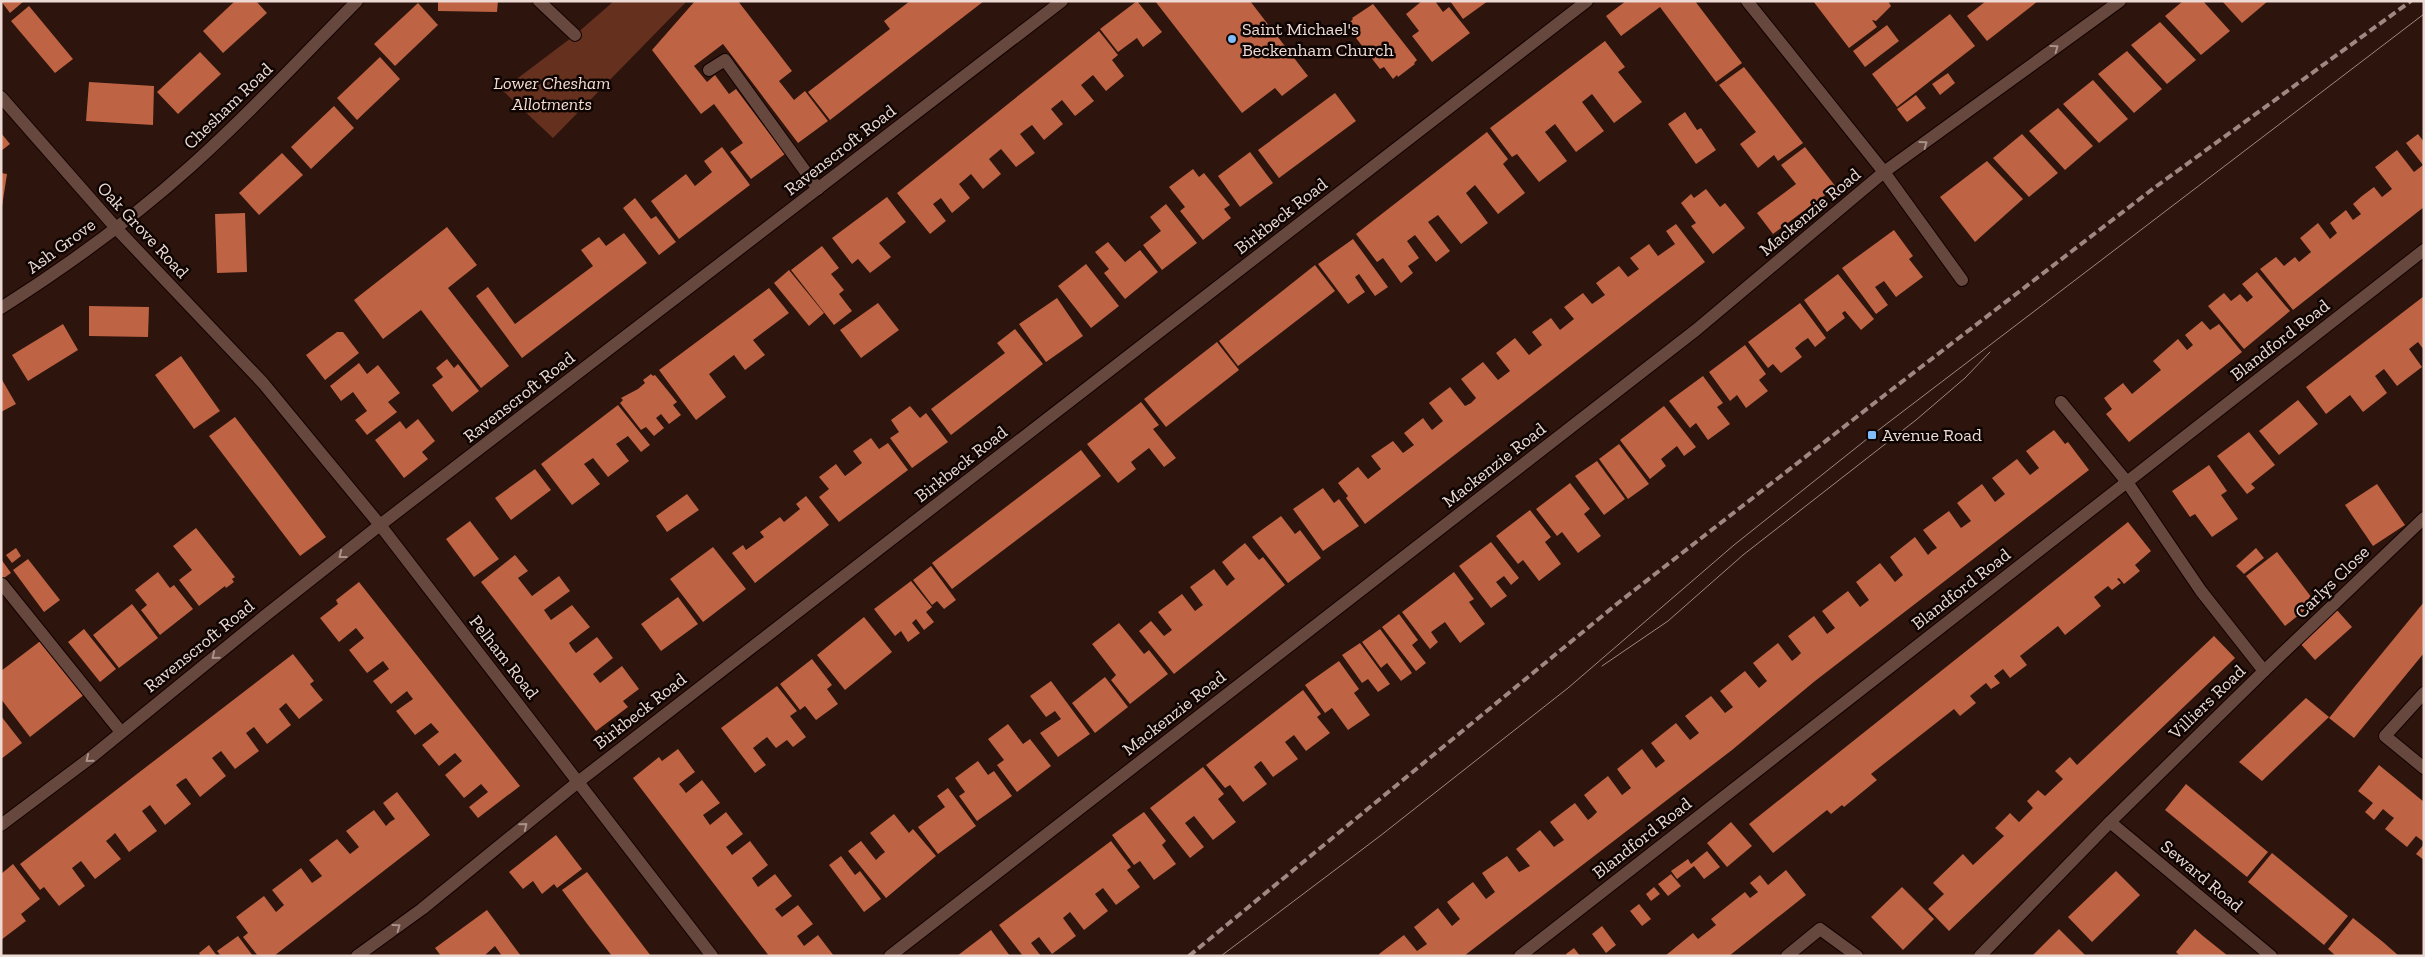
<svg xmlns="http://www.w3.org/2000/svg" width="2425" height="957" font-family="'Zilla Slab',serif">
<rect width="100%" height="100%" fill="#2d140c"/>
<polygon fill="#65311e" points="614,1 687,1 553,138 502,90 575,35"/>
<g fill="#be6343">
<polygon points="1,1 24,1 10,13"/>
<polygon points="235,1 256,1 267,13 223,53 203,31"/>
<polygon points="438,1 498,1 497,12 438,11"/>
<polygon points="695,1 738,1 792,71 779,81 794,100 805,91 828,121 798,143 723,44 694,66 707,82 715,75 729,94 736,89 785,154 751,179 730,152 743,143 714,104 701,114 652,50"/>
<polygon points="910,1 984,1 830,120 808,92 890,29 884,21"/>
<polygon points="1137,1 1162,32 1143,47 1137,38 1118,52 1100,29"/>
<polygon points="1155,1 1250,1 1308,76 1282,96 1275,88 1242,113"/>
<polygon points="1422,1 1435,1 1443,12 1449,7 1470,33 1432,62 1412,36 1419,31 1406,14"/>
<polygon points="1450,1 1488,1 1463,19"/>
<polygon points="1626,1 1695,1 1742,63 1716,82 1660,7 1621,36 1606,16"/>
<polygon points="1813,1 1888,1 1891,6 1876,21 1872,20 1877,27 1849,48"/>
<polygon points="1986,1 2038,1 1987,41 1967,16"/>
<polygon points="2183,1 2203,1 2230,31 2201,55 2165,16"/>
<polygon points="2222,1 2268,1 2242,23"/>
<polygon points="418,3 438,25 395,66 374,44"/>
<polygon points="1373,4 1417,60 1414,63 1415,64 1398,77 1397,75 1393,79 1384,67 1380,69 1356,38 1360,35 1350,22 1353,19 1352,18"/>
<polygon points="29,6 73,59 55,73 11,21"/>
<polygon points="1950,14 1975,46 1897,107 1872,74"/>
<polygon points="2160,22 2196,60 2167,84 2131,45"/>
<polygon points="1887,25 1899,41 1865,67 1853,51"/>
<polygon points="1099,31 1118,55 1112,60 1124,76 1106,91 1093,75 1081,85 1094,101 1075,116 1062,100 1051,109 1063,124 1044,140 1032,125 1025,130 1020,134 1035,153 1016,167 1001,149 989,159 1001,174 983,189 971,174 964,180 959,184 970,198 952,213 941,198 933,204 946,221 930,234 897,193"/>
<polygon points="1605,41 1625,67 1618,72 1642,102 1614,123 1592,94 1582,102 1604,131 1576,152 1555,124 1545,132 1567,161 1539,182 1517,154 1512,157 1490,128"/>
<polygon points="2127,51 2162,89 2134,113 2098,74"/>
<polygon points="200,52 221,74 178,114 157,92"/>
<polygon points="380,57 400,79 357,120 337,98"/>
<polygon points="1744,67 1803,143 1778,161 1774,155 1758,168 1740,144 1756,132 1719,85"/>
<polygon points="1948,73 1955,83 1940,95 1932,84"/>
<polygon points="2093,80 2128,119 2099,143 2063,104"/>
<polygon points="89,82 154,86 153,125 86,121"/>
<polygon points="1335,93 1356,121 1279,178 1258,150"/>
<polygon points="1916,95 1926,108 1907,122 1897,109"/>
<polygon points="334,106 354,128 311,169 291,147"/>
<polygon points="2058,108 2093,146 2065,170 2029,131"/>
<polygon points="1685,112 1697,130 1701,128 1716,150 1696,164 1668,124"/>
<polygon points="1487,132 1508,159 1503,164 1525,193 1498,214 1475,185 1466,193 1488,223 1461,244 1438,215 1428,222 1450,251 1436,262 1415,235 1407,241 1419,258 1408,266 1413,273 1401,283 1383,258 1377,262 1356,234"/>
<polygon points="1,133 10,144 1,151"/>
<polygon points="2022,134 2058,173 2029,197 1993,158"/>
<polygon points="2418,134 2424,142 2424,207 2293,310 2260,269 2276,257 2284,266 2295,257 2299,262 2311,252 2300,238 2318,223 2330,239 2337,233 2330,223 2346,210 2353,220 2361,214 2353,204 2362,196 2374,187 2382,197 2392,189 2375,167 2397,150 2414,172 2423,165 2406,143"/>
<polygon points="722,147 750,185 679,239 651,201 686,174 695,186 712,172 704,161"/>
<polygon points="1805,147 1836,187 1773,234 1757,213 1796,184 1781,165"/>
<polygon points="1250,152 1273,183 1240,207 1218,176"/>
<polygon points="282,153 303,175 259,215 239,193"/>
<polygon points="1987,161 2023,199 1975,242 1940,197"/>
<polygon points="1193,169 1199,177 1204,173 1230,205 1224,209 1231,218 1203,240 1180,211 1185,207 1169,187"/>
<polygon points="1,173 7,174 2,206 1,206"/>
<polygon points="1706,189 1720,207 1725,203 1745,228 1713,254 1691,226 1696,223 1681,203 1691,194 1694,198"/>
<polygon points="887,197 906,222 879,243 891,257 870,273 858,259 852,264 832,238"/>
<polygon points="635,198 651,219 656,216 676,242 659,255 623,208"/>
<polygon points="1166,204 1197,243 1162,270 1143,245 1161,231 1150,217"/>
<polygon points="245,213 247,272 217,273 215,214"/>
<polygon points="1676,224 1705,262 1365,524 1346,498 1348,496 1338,483 1358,467 1368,479 1381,469 1371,456 1393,441 1403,453 1414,445 1404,433 1423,418 1432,430 1443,421 1429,403 1450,387 1465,406 1471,403 1476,398 1461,379 1483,362 1498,380 1510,371 1496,353 1515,338 1529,355 1542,345 1532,332 1551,318 1560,330 1574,319 1564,307 1583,293 1592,304 1605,295 1596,283 1619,266 1628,277 1639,269 1630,258 1649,244 1658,256 1675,244 1666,231"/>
<polygon points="447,227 477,265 448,288 509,366 481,388 421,310 383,339 354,300"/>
<polygon points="1894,230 1913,256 1909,259 1923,277 1896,297 1884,281 1875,287 1888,305 1876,314 1842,268"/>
<polygon points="624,233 647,263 522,358 476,296 488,287 515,324 593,266 581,250 599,237 606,246"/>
<polygon points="1353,239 1388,287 1375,296 1359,274 1355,277 1365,292 1348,304 1318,264"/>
<polygon points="1108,242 1125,262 1140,250 1158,272 1125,299 1104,273 1109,269 1095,252"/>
<polygon points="822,246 839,268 831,274 844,290 839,294 852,311 834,325 791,270"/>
<polygon points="1086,264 1119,306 1091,328 1058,286"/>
<polygon points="1315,265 1335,291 1238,366 1219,341"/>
<polygon points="789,270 824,313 809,326 774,283"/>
<polygon points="2257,272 2290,311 2244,349 2208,306 2224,293 2231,301 2240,294 2247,302 2253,297 2242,284"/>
<polygon points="1838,274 1874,319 1861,330 1845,311 1842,313 1845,318 1827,332 1804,300"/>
<polygon points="769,288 789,313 753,340 765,355 745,370 734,355 709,374 726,397 696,420 659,370"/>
<polygon points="2424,296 2424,350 2418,342 2409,349 2422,367 2397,386 2384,369 2375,376 2387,393 2363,412 2350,395 2326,414 2306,387"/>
<polygon points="1057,298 1083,336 1046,362 1019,324"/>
<polygon points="878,303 899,330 861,358 840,330"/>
<polygon points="1800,303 1826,338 1815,347 1808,338 1802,342 1795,348 1802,357 1781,373 1773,364 1768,368 1748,342"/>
<polygon points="89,306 149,307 148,337 89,336"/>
<polygon points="2202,321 2210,330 2219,324 2242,352 2129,442 2106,414 2112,409 2104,398 2123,383 2132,394 2161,370 2153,361 2178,339 2187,350 2193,345 2185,335"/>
<polygon points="63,324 78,350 28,381 12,355"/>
<polygon points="1015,329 1043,364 951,435 931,409 1005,353 997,343"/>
<polygon points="337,332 343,332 359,353 325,380 306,355"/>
<polygon points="1217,342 1239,370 1166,427 1144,399"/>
<polygon points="1745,345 1766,374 1759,380 1768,391 1746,408 1737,395 1730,401 1709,372"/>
<polygon points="181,356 220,411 194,429 155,375"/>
<polygon points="447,359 454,368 458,364 479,391 452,412 432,385 443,377 436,368"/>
<polygon points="359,363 367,374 378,365 400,393 388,402 397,412 367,435 355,420 367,411 353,392 341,401 330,386"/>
<polygon points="651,374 653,376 655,375 677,402 673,405 681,415 669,424 661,414 656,418 664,428 654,436 646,427 641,430 620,403 623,400 621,398 638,389 645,383 643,380"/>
<polygon points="1703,376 1723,403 1717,407 1730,424 1708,440 1696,423 1690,428 1669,401"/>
<polygon points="1,378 16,404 1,412"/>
<polygon points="2298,400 2318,424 2279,455 2259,431"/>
<polygon points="1141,402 1159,425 1153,429 1176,458 1164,467 1149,448 1131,462 1136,469 1118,483 1087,444"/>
<polygon points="618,405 650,445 641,452 628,436 616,444 629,461 608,477 593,458 584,464 600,484 572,505 541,464"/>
<polygon points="910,406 920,418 926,413 948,442 912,468 890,438 899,432 891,420"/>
<polygon points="1664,406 1696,447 1684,456 1677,446 1661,459 1666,466 1650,479 1620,440"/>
<polygon points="235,417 326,537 300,556 209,436"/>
<polygon points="418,419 435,441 422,452 428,459 404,478 375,440 400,421 406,429"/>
<polygon points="2054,430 2065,444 2068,442 2089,470 1815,681 1732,750 1464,956 1380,956 1379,954 1404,935 1417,951 1427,944 1414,927 1438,908 1452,926 1460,919 1447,902 1473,882 1486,899 1495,892 1482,873 1507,856 1519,872 1530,866 1516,849 1540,830 1554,847 1558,844 1564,840 1550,822 1575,803 1588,820 1592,817 1597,812 1584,795 1608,776 1622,795 1631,788 1617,769 1642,749 1656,768 1665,761 1651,743 1676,723 1690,740 1699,733 1685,716 1711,696 1725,713 1733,707 1720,691 1745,671 1759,688 1767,681 1753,663 1778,643 1792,661 1797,657 1801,653 1788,636 1814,616 1827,634 1835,628 1822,611 1848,591 1860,607 1869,600 1856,582 1880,563 1895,582 1903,575 1890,557 1915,537 1928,555 1932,551 1937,548 1923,530 1949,511 1961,528 1971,521 1957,503 1982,484 1995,502 2005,494 1992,478 2017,459 2030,475 2039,468 2026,451"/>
<polygon points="2249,432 2275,465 2251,484 2255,488 2247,494 2217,456"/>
<polygon points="871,438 879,449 888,443 908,470 839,522 819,497 829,489 819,477 836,464 845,476 853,470 862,463 853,451"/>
<polygon points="1619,444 1649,484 1628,499 1599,459"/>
<polygon points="1081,450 1101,476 952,589 932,563"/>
<polygon points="1597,461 1625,499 1604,515 1575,476"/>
<polygon points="2209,465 2227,491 2221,495 2238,519 2212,537 2195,514 2190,517 2172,491"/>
<polygon points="535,469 551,490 511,520 495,498"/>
<polygon points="1570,483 1590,509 1584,514 1601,536 1578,553 1562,532 1557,536 1536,509"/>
<polygon points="2377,484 2405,525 2373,546 2345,505"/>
<polygon points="1323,488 1334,503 1339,499 1359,526 1323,551 1293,509"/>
<polygon points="687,494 699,510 667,532 656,516"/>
<polygon points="806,496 829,525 755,583 732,553 743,545 746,550 764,537 760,532 780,517 784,522 800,509 796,504"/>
<polygon points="1530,510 1551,537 1545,542 1561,564 1539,581 1523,560 1518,564 1496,536"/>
<polygon points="1281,516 1295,534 1300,530 1321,558 1288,583 1252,537"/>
<polygon points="470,521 499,559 474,577 446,539"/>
<polygon points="2128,522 2151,551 2135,565 2140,571 2124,584 2119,578 2117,579 2121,583 2112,590 2108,586 2094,597 2101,606 2065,635 2058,626 2020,656 2027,665 2010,678 2003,669 1994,676 2000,683 1991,689 1986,683 1970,696 1976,703 1960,716 1954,709 1871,774 1877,780 1844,807 1842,805 1831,814 1827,810 1773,853 1749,824"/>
<polygon points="196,528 235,577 232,579 234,582 226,588 225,586 199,606 179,580 192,570 173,546"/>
<polygon points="1491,542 1519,578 1511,585 1504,576 1496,582 1507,596 1491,608 1459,566"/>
<polygon points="1245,543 1259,560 1263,557 1285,585 1174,674 1139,631 1151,621 1164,636 1172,630 1158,612 1182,594 1195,611 1203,605 1190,587 1214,569 1227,586 1231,582 1235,579 1222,562"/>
<polygon points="713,547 746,589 703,622 670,579"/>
<polygon points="16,548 21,556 12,563 6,555"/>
<polygon points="2256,548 2264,558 2244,574 2236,566"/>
<polygon points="2277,552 2315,602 2285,626 2246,576"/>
<polygon points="515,555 528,571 518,578 532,596 559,576 570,591 544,610 551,620 572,605 590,627 569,643 572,648 576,653 597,637 613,658 593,674 600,683 622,666 639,689 623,701 628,707 596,731 481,582"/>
<polygon points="1,559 11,573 1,580"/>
<polygon points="28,559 60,600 44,612 13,570"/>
<polygon points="931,566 956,600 944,609 937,601 932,605 913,580"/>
<polygon points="158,572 170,588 174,585 193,609 160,635 141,610 147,605 135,590"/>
<polygon points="1454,572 1474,599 1469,602 1485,624 1460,643 1445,622 1431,632 1438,642 1430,649 1402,612"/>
<polygon points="911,581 932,607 926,612 934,622 924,630 916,619 912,623 920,633 908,642 901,631 895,636 874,609"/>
<polygon points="359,582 520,786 478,818 469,807 488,792 481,784 464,798 445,775 462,761 455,753 439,766 422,745 439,732 431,723 415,735 396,711 413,699 409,694 407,691 391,704 373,681 389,669 383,661 367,673 349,650 364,638 356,628 339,642 320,618 338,604 336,600"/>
<polygon points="678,597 698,624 661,651 641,624"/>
<polygon points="2424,602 2424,653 2354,738 2329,718"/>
<polygon points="132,604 158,638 119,668 93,635"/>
<polygon points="2336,609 2352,627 2315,660 2299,642"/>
<polygon points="1399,614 1418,640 1412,645 1426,663 1416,671 1382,627"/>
<polygon points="864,617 892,652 845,690 817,655"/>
<polygon points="1119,623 1144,654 1149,650 1168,674 1130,704 1111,680 1116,675 1092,644"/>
<polygon points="84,629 116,669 100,682 68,642"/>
<polygon points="1380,629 1412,673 1401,681 1387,663 1381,668 1362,642"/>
<polygon points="2214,636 2235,658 1949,931 1928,909 1944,894 1933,883 1963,854 1973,865 2004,836 1995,828 2010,813 2019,822 2033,808 2027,801 2038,790 2045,796 2063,779 2055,771 2070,757 2077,765"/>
<polygon points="43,639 85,694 30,737 1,699 1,671"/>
<polygon points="1360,643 1390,684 1378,692 1368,679 1362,683 1342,655"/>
<polygon points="293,654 314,681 310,684 323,700 299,719 286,703 279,709 291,725 267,744 254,727 246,733 259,751 235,769 221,751 212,758 226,776 200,797 186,778 181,781 176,785 191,804 165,825 150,805 142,811 157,831 129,852 115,833 111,837 106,841 121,859 95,879 81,861 72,868 85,886 59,906 44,887 40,890 20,864"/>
<polygon points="812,659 832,685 827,689 838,704 816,720 805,706 800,710 780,684"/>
<polygon points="1339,661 1359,689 1354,693 1370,715 1348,730 1332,708 1325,713 1305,685"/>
<polygon points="1105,677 1128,707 1095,733 1072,703"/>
<polygon points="1051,681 1090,734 1058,757 1040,733 1061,719 1055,711 1046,717 1030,696"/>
<polygon points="777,686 797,711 790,716 806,737 793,747 787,740 776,748 767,737 753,748 766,765 755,773 721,728"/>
<polygon points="1303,690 1321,714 1317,717 1330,733 1306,751 1294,735 1285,742 1298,759 1273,777 1261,761 1257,764 1254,767 1267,784 1243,802 1230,785 1225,788 1206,765"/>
<polygon points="2306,698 2329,717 2262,781 2239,762"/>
<polygon points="1,716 22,743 1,759"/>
<polygon points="1008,724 1023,744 1030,739 1051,766 1017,792 997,765 1004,760 988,739"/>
<polygon points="678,749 695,772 679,784 683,789 686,793 702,780 720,803 703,815 710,825 726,812 743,834 726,847 730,852 732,855 750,841 768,865 752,878 758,887 775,874 792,896 775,909 782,917 798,905 813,924 797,936 804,946 818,935 834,956 769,956 633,778 659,757 662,761"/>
<polygon points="978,761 988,775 994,771 1012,796 977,821 959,796 965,792 955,778"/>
<polygon points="2379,765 2424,802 2424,842 2416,836 2407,847 2385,829 2394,818 2390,815 2383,809 2374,820 2365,812 2373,803 2358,791"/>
<polygon points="1203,767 1224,794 1218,799 1236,822 1213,840 1194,816 1185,823 1204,847 1190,858 1150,808"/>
<polygon points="2186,784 2268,852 2247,877 2165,810"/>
<polygon points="948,788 976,826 938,854 918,827 945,807 937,796"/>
<polygon points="397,792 430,835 274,956 258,956 243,937 248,933 236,917 264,896 276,912 284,905 272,890 301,868 312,883 322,876 309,860 337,839 350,854 354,851 359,847 346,831 374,810 386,826 390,822 395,819 383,803"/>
<polygon points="1144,812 1166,841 1162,845 1176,864 1154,880 1140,861 1134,865 1112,835"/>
<polygon points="894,814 909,833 913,829 936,856 886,898 848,851 861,841 876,860 880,856 885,852 870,833"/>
<polygon points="1731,822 1752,846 1727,867 1707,843"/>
<polygon points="556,835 582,869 557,888 554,884 542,894 533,881 523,889 509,872"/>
<polygon points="1111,841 1131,867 1127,870 1140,887 1116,905 1103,888 1095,894 1108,911 1084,930 1070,912 1063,918 1076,936 1052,954 1039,937 1031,943 1041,956 1023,956 999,925"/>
<polygon points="2424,844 2424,860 2416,854"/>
<polygon points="1707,851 1720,867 1704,879 1694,866 1677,879 1671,871 1688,859 1691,864"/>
<polygon points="2272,853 2348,916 2324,945 2248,882"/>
<polygon points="841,856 855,875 860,871 881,899 864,912 829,865"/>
<polygon points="13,864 40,899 21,914 26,921 1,940 1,874"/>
<polygon points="1786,870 1806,895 1729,956 1665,956 1693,933 1698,939 1716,925 1711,919 1745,892 1750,898 1758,892 1750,883 1760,875 1768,885"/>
<polygon points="2116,871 2140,895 2092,942 2068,917"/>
<polygon points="587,872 600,889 651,956 612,956 588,925 562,890"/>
<polygon points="1671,874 1681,886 1668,896 1658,884"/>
<polygon points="1654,887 1660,894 1651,901 1646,894"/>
<polygon points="1902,887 1934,919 1903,950 1871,917"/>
<polygon points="1639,904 1651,919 1642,926 1630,911"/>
<polygon points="487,910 521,956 502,956 495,946 484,956 441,956 435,948"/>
<polygon points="2353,918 2383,942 2399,956 2336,956 2328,949"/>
<polygon points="1602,926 1616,945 1606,953 1592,934"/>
<polygon points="2059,929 2086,956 2032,956"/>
<polygon points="2195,929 2203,936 2228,956 2180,956 2176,952"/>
<polygon points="991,930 1010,956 957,956"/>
<polygon points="238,936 253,956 221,956 217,951"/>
<polygon points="209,945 217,956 201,956 199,953"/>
<polygon points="1574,948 1580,956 1567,956 1566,954"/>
</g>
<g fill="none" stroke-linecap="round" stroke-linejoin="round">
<g stroke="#140200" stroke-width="14">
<g id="service">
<polyline points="539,1 575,35"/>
<polyline points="709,70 725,60 818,189"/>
<polyline points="2,584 121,732"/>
</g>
</g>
<g stroke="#140200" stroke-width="14">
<g id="minor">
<polyline points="1747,1 1884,172 1962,280"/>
<polyline points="1,97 116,228 263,383 380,525 712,956"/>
<path d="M1,308C67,266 131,220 190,167C248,115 302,57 357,1"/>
<polyline points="2264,671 2424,518"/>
<polyline points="2424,693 2385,736 2424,768"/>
<polyline points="2110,822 2271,956"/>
<polyline points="1,825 89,759 266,615 380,525 1062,1"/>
<polyline points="357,956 422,909 578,782 1587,1"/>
<polyline points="890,956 1696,330 1884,172 2120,1"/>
<polyline points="1520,956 2424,250"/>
<polyline points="1787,956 1820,929 1857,956"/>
<polyline points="1980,956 2110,822 2264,671 2201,591 2127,482 2061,402"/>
</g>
</g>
<use href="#service" stroke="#66483e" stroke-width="12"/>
<use href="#minor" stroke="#66483e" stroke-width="12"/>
<g stroke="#9e8881" stroke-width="1">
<polyline points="1602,666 1668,621 1743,555 1916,420 1965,378 1990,352"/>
<polyline points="1221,956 1380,836 1568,688 1734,545 1872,435 2424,14"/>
</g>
<polyline stroke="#9e8881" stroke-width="4" stroke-dasharray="8 4" stroke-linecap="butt" points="1189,956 1618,603 1886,394 2154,188 2411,1"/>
</g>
<defs><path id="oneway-chevron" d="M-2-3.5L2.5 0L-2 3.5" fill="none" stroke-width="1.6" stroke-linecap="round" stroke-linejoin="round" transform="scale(1.25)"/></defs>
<g stroke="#aa9189">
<use href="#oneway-chevron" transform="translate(2055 48) rotate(-36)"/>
<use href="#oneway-chevron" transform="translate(1924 144) rotate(-36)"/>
<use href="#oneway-chevron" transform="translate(342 555) rotate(142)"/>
<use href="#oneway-chevron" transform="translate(215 656) rotate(141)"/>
<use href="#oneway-chevron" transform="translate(89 759) rotate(141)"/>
<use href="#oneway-chevron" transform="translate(524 826) rotate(-39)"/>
<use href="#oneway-chevron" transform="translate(397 927) rotate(-36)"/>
</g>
<g fill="#80bdfa" stroke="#0e0503" stroke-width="2">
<circle cx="1232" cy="39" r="5"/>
<rect x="1867" y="430" width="10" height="10" rx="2.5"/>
</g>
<g text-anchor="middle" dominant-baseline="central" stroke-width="5" stroke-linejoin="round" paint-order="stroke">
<g font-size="18" fill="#eddad4" stroke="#0e0503" text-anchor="start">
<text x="1242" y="29">Saint Michael's<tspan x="1242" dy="21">Beckenham Church</tspan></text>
<text x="1882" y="435">Avenue Road</text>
</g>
<g font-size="18" font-style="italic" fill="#f7ddd4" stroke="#0e0503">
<text x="552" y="83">Lower Chesham<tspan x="552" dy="21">Allotments</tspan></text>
</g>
<g font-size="18" fill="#eddad4" stroke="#0e0503">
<text transform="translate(228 106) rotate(-44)">Chesham Road</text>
<text transform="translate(840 150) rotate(-38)">Ravenscroft Road</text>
<text transform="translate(1810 212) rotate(-40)">Mackenzie Road</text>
<text transform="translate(1281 216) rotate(-38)">Birkbeck Road</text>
<text transform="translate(143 230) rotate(47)">Oak Grove Road</text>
<text transform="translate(61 246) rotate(-36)">Ash Grove</text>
<text transform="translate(2280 340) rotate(-38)">Blandford Road</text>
<text transform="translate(519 397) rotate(-38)">Ravenscroft Road</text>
<text transform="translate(961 464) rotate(-38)">Birkbeck Road</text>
<text transform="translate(1494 465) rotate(-38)">Mackenzie Road</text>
<text transform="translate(2332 582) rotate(-44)">Carlys Close</text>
<text transform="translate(1961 589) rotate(-38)">Blandford Road</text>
<text transform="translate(199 646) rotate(-39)">Ravenscroft Road</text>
<text transform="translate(504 657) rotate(52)">Pelham Road</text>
<text transform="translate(2207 702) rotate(-44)">Villiers Road</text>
<text transform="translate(640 711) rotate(-38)">Birkbeck Road</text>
<text transform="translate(1174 713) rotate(-38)">Mackenzie Road</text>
<text transform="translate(1642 838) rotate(-38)">Blandford Road</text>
<text transform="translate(2202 876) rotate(40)">Seward Road</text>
</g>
</g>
<rect width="2425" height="957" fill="none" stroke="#eddad4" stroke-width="5"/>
</svg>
